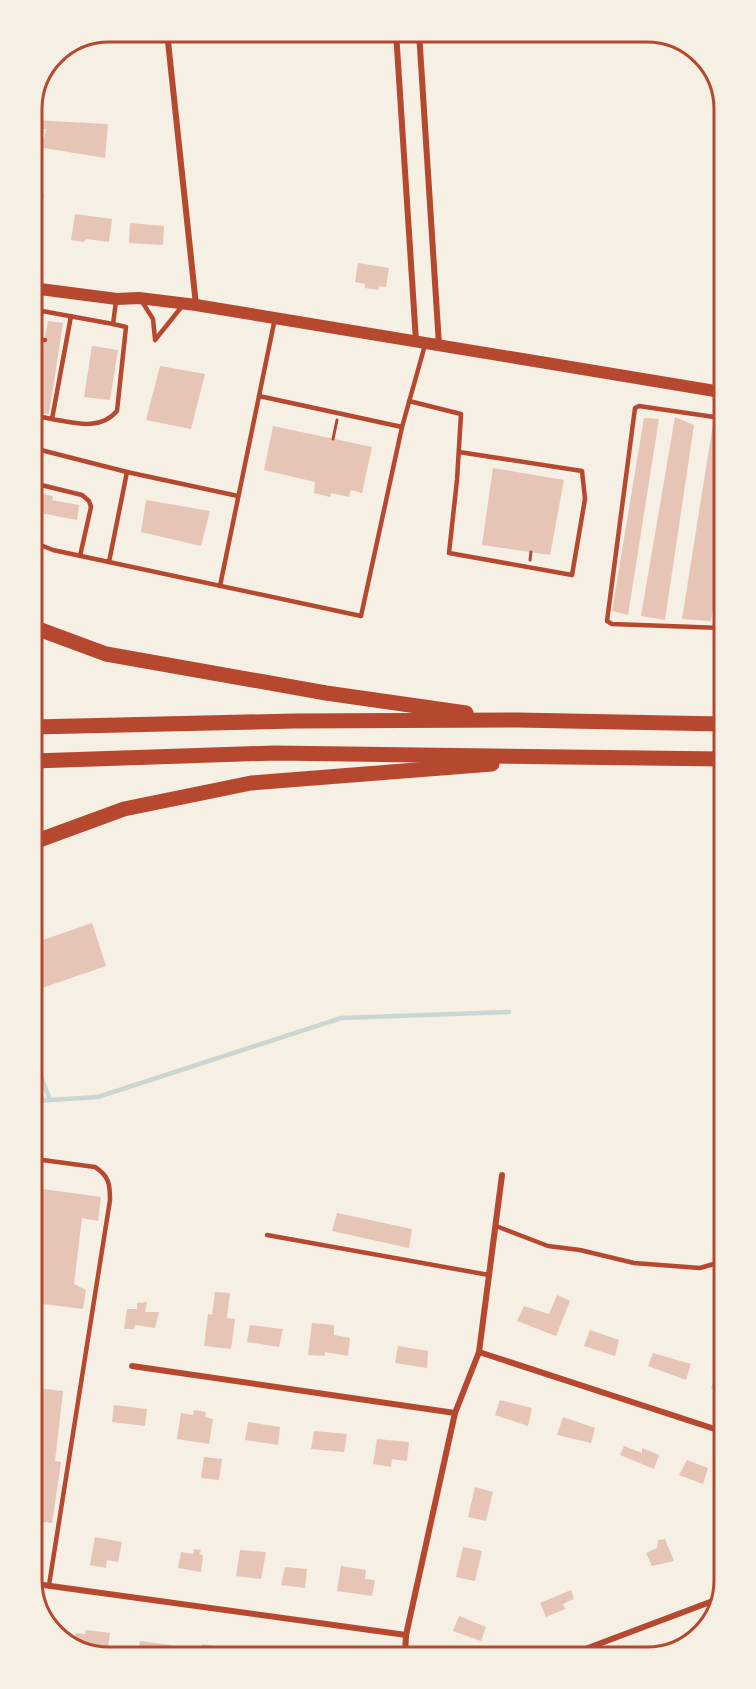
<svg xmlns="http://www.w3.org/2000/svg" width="756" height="1689" font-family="Barlow,sans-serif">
<rect width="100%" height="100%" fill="#f6efe4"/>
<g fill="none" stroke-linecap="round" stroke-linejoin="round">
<g stroke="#c9d6d2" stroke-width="4.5">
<polyline points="34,1058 50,1100"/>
<polyline points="34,1101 98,1097 341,1018 509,1012"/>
</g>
</g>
<g fill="#e6c5b7">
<polygon points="32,120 108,124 105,158 32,146 32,137 44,139 46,129 32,129"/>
<polygon points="32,178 40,178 44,198 32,200"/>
<polygon points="75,214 112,219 109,242 86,239 84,242 71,240"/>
<polygon points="130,223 164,226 163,245 129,243"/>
<polygon points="358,263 389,268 386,287 379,286 378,290 365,288 365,284 355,282"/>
<polygon points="48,321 63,323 49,414 32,412 32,405"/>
<polygon points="92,346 118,350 110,400 84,397"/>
<polygon points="160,366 205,374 191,429 146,420"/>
<polygon points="675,417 694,425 665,620 641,616"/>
<polygon points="644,418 659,419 628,615 612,611"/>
<polygon points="713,424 721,425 722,556 711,621 682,619"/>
<polygon points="273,426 372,447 362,493 351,490 349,497 331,493 330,497 314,493 315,482 264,470"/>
<polygon points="493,468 564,480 550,555 482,545"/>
<polygon points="38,493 53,496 52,500 79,505 77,520 35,512"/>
<polygon points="146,500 210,511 201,546 141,532"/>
<polygon points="92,923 106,966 42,988 34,963 34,943"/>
<polygon points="35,1188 101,1197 98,1221 82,1218 74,1284 86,1290 83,1309 35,1303"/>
<polygon points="337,1213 412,1229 409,1248 332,1231"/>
<polygon points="215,1292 230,1293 227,1318 235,1319 231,1349 204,1346 208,1314 212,1315"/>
<polygon points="557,1295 570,1301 556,1336 517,1321 524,1306 549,1314"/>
<polygon points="147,1302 145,1312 159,1312 155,1328 135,1325 134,1329 124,1329 127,1309 137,1309 137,1303"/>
<polygon points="312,1323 334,1325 334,1335 350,1338 348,1356 325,1352 325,1356 308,1355"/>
<polygon points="250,1325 283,1329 279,1347 247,1342"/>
<polygon points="590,1330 619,1340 615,1356 584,1346"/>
<polygon points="398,1346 428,1351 427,1368 395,1363"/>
<polygon points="653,1353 691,1364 686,1380 648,1366"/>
<polygon points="717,1374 724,1376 724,1398 718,1396 718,1391 711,1388"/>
<polygon points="35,1388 63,1391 55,1461 61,1462 52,1523 36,1521"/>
<polygon points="500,1400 532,1408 528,1426 495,1415"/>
<polygon points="114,1405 147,1409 145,1426 112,1422"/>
<polygon points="194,1410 206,1412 205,1417 213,1419 209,1444 177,1439 181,1413 193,1415"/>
<polygon points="563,1417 595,1428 591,1443 557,1435"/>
<polygon points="248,1422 280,1427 278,1445 245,1440"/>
<polygon points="314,1431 347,1434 344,1452 311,1449"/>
<polygon points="377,1439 409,1442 407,1461 392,1459 391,1467 373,1464"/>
<polygon points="624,1446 642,1453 642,1448 659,1455 654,1469 620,1455"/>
<polygon points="204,1457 222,1459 219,1480 201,1478"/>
<polygon points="687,1460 708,1468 703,1484 679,1475"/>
<polygon points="475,1487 493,1492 486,1521 468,1517"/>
<polygon points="95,1537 122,1542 118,1562 107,1560 106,1568 90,1565"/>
<polygon points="665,1539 674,1561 652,1566 646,1553 657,1548 658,1540"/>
<polygon points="463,1547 482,1551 475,1581 456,1577"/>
<polygon points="194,1549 201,1550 199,1554 203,1555 201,1572 178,1568 181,1552 193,1554"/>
<polygon points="240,1550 266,1552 261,1579 236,1576"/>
<polygon points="341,1566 366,1570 365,1579 375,1580 372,1596 337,1591"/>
<polygon points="285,1567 307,1569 305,1588 281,1585"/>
<polygon points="571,1590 574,1599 563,1604 565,1609 546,1617 540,1603"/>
<polygon points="459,1616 486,1627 481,1641 453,1631"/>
<polygon points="86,1630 110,1633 107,1654 98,1653 99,1648 85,1646 84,1643 75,1642 76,1633 85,1634"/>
<polygon points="140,1641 171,1645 170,1657 137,1657"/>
<polygon points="202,1644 242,1651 241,1656 200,1657"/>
</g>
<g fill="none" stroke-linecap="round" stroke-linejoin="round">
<g stroke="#b5482f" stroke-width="3">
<polyline points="333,439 337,420"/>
<polyline points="530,560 531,552"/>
</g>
<g stroke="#b5482f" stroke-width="4.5">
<polyline points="141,300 153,319 155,339"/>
<polyline points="34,340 45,340"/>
<polyline points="155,340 183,305"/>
<polyline points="32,353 42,311 113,324 116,301"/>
<polyline points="32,356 41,358"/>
<polyline points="32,374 38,375"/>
<polyline points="32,394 35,394"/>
<polyline points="259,396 402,427 425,345"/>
<polyline points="409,401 461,414 457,480 449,553 572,575 585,499 582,471 459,452"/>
<polyline points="32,415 52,419 71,316"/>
<polyline points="721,418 639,406 635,408 607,621 612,624 722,628"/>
<path d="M52,419C75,423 100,431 117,411L126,327L113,324"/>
<polyline points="33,448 127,472 238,496"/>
<polyline points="33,483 82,495 89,501 91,507 80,556"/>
<polyline points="33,542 53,550 109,562 127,472"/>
<polyline points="109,562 361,616 402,427"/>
<polyline points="220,586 275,318"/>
<path d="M35,1159L95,1167C109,1176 110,1184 110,1200L49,1585"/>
<polyline points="496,1226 548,1246 580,1250 634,1263 700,1268 724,1261"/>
<polyline points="267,1235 489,1275"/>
</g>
<g stroke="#b5482f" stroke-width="6">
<polyline points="167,32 196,305"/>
<polyline points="396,32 416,341"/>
<polyline points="419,32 439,345"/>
<polyline points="479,1352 724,1432"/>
<polyline points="132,1366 455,1413"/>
<polyline points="36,1584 406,1635"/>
<polyline points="572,1654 718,1599"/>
<polyline points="405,1655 406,1635 455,1413 479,1352 502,1175"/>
</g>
<polyline stroke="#b5482f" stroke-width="10" points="718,1600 718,1598"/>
<polyline stroke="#b5482f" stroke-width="12" points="32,288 117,299 139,298 196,305 721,392"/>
<g stroke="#b5482f" stroke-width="15">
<polyline points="33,627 106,654 326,693 466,713"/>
<polyline points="33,727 294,721 517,720 722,724"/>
<polyline points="33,761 274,753 722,759"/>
<polyline points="34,842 124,809 251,783 492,764"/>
</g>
</g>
<path d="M0 0H756V1689H0ZM109 42H647A67 67 0 0 1 714 109V1580A67 67 0 0 1 647 1647H109A67 67 0 0 1 42 1580V109A67 67 0 0 1 109 42Z" fill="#f6efe4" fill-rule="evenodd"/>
<path fill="none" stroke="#b5482f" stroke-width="3" d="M109 42H647A67 67 0 0 1 714 109V1580A67 67 0 0 1 647 1647H109A67 67 0 0 1 42 1580V109A67 67 0 0 1 109 42Z"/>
</svg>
